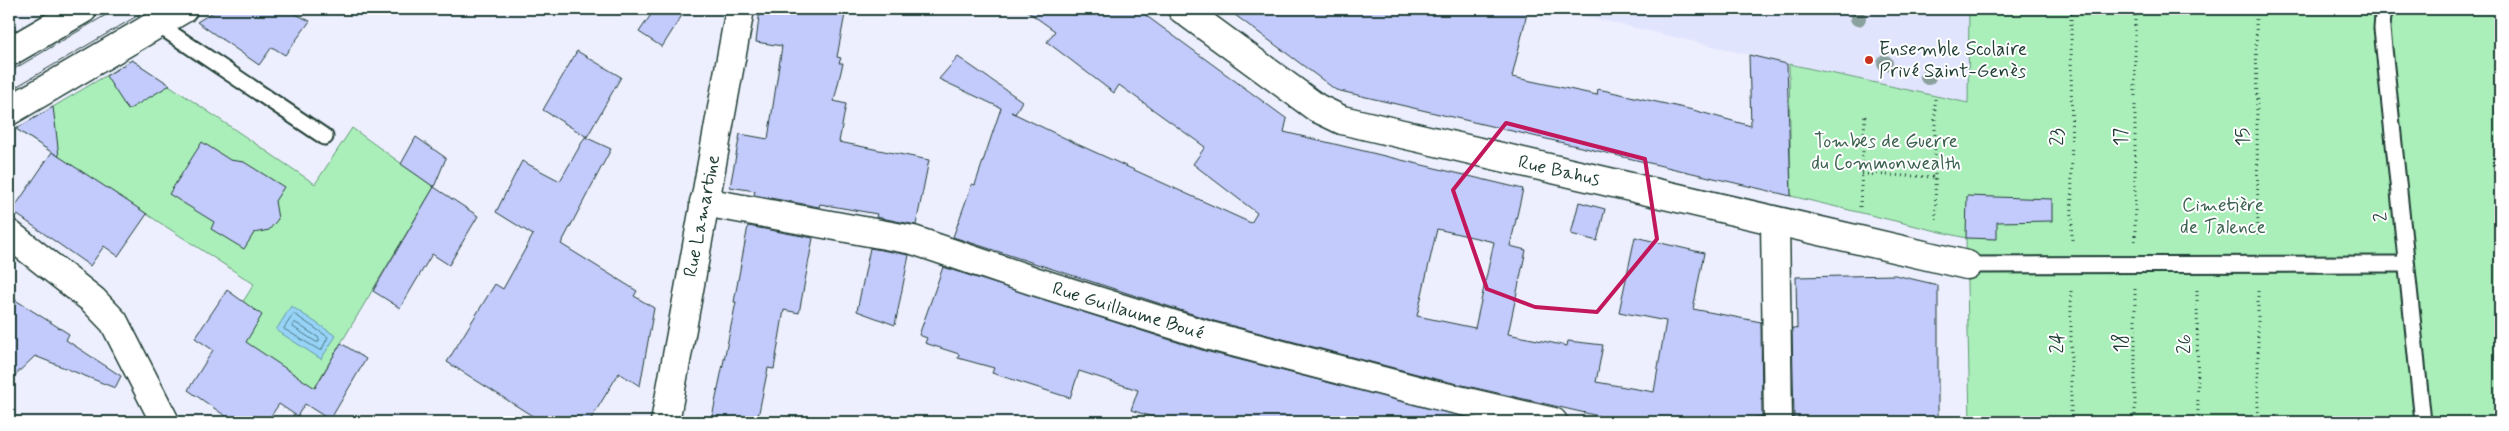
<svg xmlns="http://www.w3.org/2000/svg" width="2509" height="431" font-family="Mynerve,sans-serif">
<rect width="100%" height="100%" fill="#edeffe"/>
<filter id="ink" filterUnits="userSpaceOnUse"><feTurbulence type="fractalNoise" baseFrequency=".02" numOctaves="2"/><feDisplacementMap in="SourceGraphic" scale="10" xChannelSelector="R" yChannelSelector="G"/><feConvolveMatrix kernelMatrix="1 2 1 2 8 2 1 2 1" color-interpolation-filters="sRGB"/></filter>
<g filter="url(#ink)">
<polygon fill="#e0e4fd" points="1555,9 1969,9 1969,103 1789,64"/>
<g fill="#aaefba" stroke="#649677">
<polygon points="1969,9 2500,9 2500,422 1970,422 1966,238 1791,196 1789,64 1968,103"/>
<polygon points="132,60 315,184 352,128 434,187 313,390 213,350 254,284 16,129"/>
</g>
<polygon fill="#96d3f7" stroke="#6697a9" points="291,306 336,336 321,359 276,330"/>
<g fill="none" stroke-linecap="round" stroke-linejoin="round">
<g stroke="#4f7982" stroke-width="1">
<polygon points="294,314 328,337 321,351 284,329"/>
<polygon points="296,323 319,338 319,342 316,342 293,327 293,324"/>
</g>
</g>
<g fill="#c3cafc" stroke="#1f3d34" fill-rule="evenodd">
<polygon points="218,9 285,9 310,21 285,55 272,47 259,65 197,22"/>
<polygon points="655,9 686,9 662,47 639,32"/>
<polygon points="760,9 817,9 845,14 837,57 841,58 839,63 843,63 834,101 846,104 839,142 929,160 916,225 876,217 877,214 820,204 819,207 754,195 755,191 730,187 740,134 768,139 782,46 756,42"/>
<path d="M1024,9H1137L1287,119L1284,132L1523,189L1510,246L1526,250L1508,334L1567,346L1568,341L1603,345L1596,382L1654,392L1666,321L1619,312L1635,237L1704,253L1693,309L1761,322L1762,417H1756V422H1625L1436,379L1214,321L953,237L972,184L975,185L1001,108L939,79L958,57L1022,101L1015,114L1011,112L1077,144L1251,223L1257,213L1193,164L1205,147L1119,85L1114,93L1047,42L1055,31ZM1437,229L1494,242L1475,328L1417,316Z"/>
<polygon points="1227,9 1528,9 1512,77 1597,95 1598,89 1693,110 1751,126 1749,55 1787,64 1791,196 1336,90"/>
<polygon points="577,51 621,77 587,137 543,110"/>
<polygon points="132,60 170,85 128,110 106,76"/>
<polygon points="53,107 56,130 59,157 16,129"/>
<polygon points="416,137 446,158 434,187 401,164"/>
<polygon points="585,137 611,149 561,244 637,291 634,296 654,308 640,386 619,373 589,422 542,422 447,362 495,284 503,289 533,235 496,212 522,161 560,181"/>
<polygon points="202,142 230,160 244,162 284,187 275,201 278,219 269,230 254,233 244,249 211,229 214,222 169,194"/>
<polygon points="52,152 147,214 118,256 104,246 90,266 12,211"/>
<polygon points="434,187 478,216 449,265 432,254 400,308 373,291"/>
<polygon points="1967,196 2052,199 2052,221 1997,222 1997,239 1966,238"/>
<polygon points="1579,202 1605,209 1597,241 1571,234"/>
<polygon points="748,226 813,238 799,313 784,310 774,369 768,368 757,422 711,422 736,302 734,302"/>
<polygon points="870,248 909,255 895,325 857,311"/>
<polygon points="943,267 1205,351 1485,422 1168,422 1131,410 1138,390 1079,371 1070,398 992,373 994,368 958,358 959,354 925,343 927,338 919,335"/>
<polygon points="1895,275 1938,285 1938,418 1794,418 1792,328 1797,329 1796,277"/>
<polygon points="227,290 262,315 246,342 315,388 341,343 366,359 330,420 305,404 297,416 279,404 267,422 234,422 188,390 213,350 195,338"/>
<polygon points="9,296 69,334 66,340 121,376 115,388 35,356 9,381"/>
</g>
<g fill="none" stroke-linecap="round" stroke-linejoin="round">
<g stroke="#1f3d34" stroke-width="19">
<g id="lane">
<polyline points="2387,9 2383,15 2382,29 2423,422"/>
<polyline points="157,24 325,137"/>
<polyline points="1967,265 2406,264"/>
</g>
</g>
<g stroke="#1f3d34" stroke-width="31">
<g id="street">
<polyline points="1182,9 1317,108 1342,120 1967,265"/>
<polyline points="704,202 913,240 1034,281 1210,336 1432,394 1553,422"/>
<polyline points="1775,222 1778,422"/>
<polyline points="9,234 93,300 114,322 165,422"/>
</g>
</g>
<g stroke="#1f3d34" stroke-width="31">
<g id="secondary">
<polyline points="9,52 83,9"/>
<polyline points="9,111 183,9"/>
<polyline points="665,422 740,9"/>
</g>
</g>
<g stroke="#1f3d34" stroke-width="3" stroke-dasharray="1 4" stroke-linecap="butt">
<polyline points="2071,9 2072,241"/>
<polyline points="2256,9 2258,238"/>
<polyline points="1935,99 1935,177"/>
<polyline points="1862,174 1935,177 1936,222"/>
<polyline points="1860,207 1865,116"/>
<polyline points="2135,241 2135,9"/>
<polyline points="2135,289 2135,422"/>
<polyline points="2197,290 2198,422"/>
<polyline points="2071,422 2071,289"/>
<polyline points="2258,422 2258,289"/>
</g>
<use href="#lane" stroke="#fff" stroke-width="15"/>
<use href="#street" stroke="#fff" stroke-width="28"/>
<use href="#secondary" stroke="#fff" stroke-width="28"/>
<g stroke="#1f3d34" stroke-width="1">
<polyline points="9,72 116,9"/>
<polyline points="9,91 149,9"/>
</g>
</g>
<g fill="#8ba19e">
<circle cx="1858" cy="18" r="8"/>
<circle cx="1885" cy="63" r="8"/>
<circle cx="1928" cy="77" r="8"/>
</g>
</g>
<path fill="none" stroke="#c2185b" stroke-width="4" stroke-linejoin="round" d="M1506,123L1645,159L1657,239L1597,312L1535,307L1487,289L1453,190Z"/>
<circle fill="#c8321e" stroke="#fff" stroke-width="2" cx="1869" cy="60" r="5"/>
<g text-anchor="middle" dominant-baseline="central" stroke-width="4" stroke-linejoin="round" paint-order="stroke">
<g font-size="19" fill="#1f3d34" stroke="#fff" text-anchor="start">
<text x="1879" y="49">Ensemble Scolaire<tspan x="1879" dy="22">Privé Saint-Genès</tspan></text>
</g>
<g font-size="19" fill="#1f3d34" stroke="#fff">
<text transform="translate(2057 137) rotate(-90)">23</text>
<text transform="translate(2121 137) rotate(-90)">17</text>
<text transform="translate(2243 137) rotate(-90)">15</text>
<text transform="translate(1559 171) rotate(13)">Rue Bahus</text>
<text transform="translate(702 216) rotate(-79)">Rue Lamartine</text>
<text transform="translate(2381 217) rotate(-96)">2</text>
<text transform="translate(1128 311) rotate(17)">Rue Guillaume Boué</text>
<text transform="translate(2057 343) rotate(-90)">24</text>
<text transform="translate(2121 343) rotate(-90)">18</text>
<text transform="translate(2184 344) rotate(-90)">26</text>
</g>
<g font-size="19" fill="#3b614f" stroke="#fff">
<text x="1886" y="141">Tombes de Guerre<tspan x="1886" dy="22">du Commonwealth</tspan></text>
<text x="2223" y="205">Cimetière<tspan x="2223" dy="22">de Talence</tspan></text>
</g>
</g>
<rect width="2509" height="431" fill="none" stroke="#fff" stroke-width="30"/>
<rect x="15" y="15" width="2479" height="401" fill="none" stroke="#1f3d34" stroke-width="2" filter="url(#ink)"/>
</svg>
